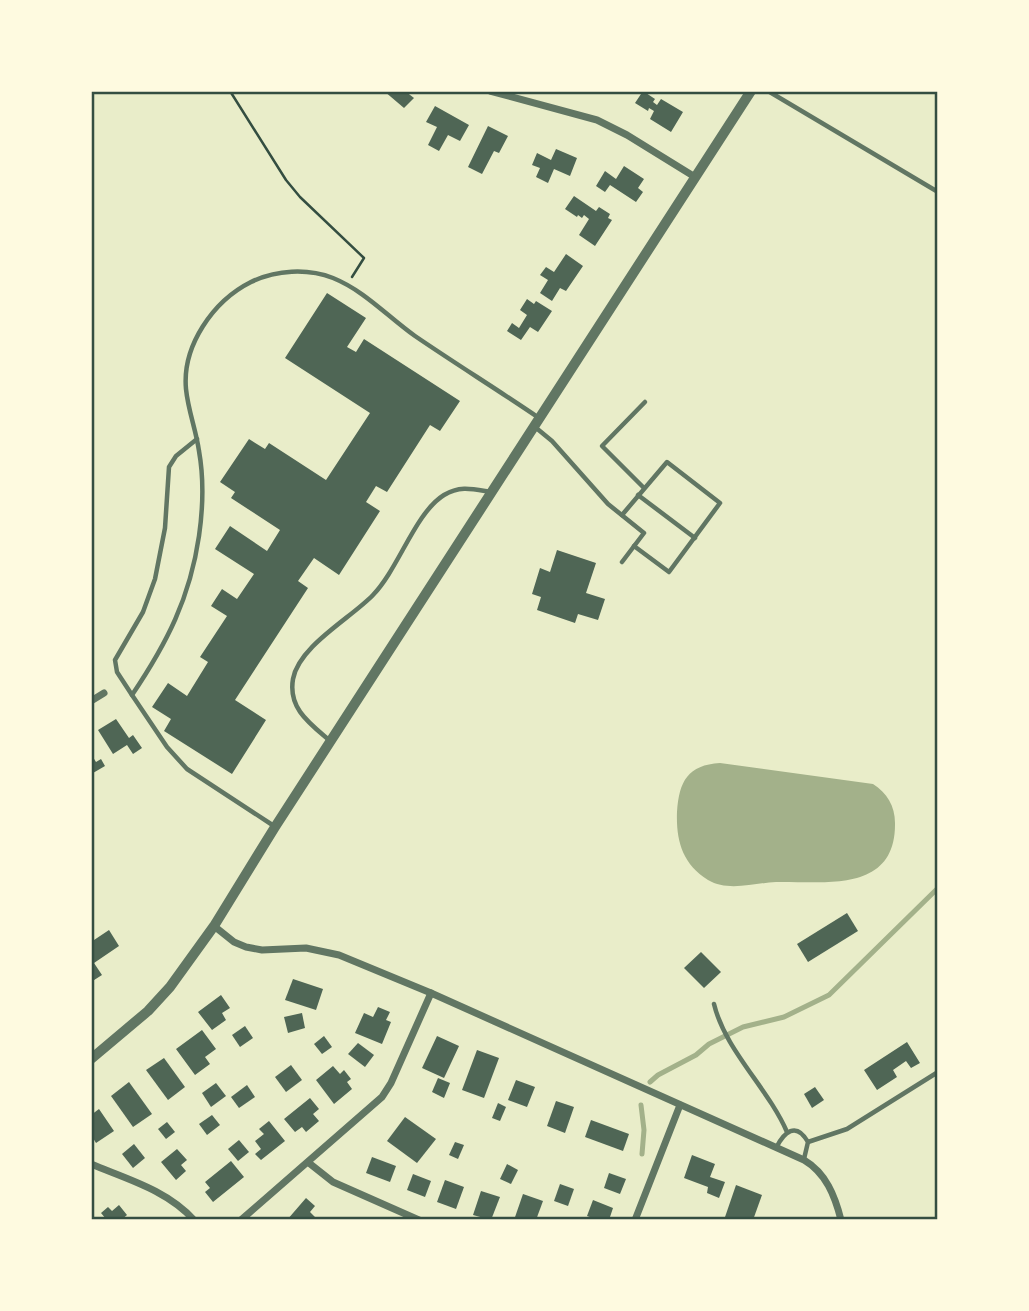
<svg xmlns="http://www.w3.org/2000/svg" width="1029" height="1311" font-family="'DM Sans',sans-serif">
<rect width="100%" height="100%" fill="#e9edc9"/>
<path fill="#a3b18a" d="M720,763L873,784C887,793 895,806 895,823C896,894 823,881 776,882C754,883 728,892 708,880C682,864 676,840 677,812C679,781 688,765 720,763Z"/>
<g fill="none" stroke-linecap="round" stroke-linejoin="round">
<g stroke="#a3b18a" stroke-width="5">
<polyline points="650,1082 658,1075 696,1055 709,1044 743,1027 784,1017 829,995 938,888"/>
<polyline points="641,1105 644,1130 642,1154"/>
</g>
</g>
<g fill="#4f6655">
<polygon points="384,91 405,91 414,98 404,108"/>
<polygon points="643,91 655,99 653,102 657,105 661,99 683,112 671,132 650,119 654,111 649,108 648,111 635,103"/>
<polygon points="435,106 469,125 460,141 448,135 439,151 428,145 437,127 426,122"/>
<polygon points="488,126 508,136 499,153 494,151 482,174 468,167"/>
<polygon points="556,149 577,158 570,176 554,169 548,183 536,177 540,168 532,165 537,153 551,160"/>
<polygon points="624,166 644,179 638,188 643,192 636,202 610,185 605,192 596,186 605,171 616,179"/>
<polygon points="574,196 596,211 599,207 610,214 608,218 612,220 595,246 579,235 589,219 584,215 582,218 578,215 577,217 565,209"/>
<polygon points="566,254 583,266 566,291 560,288 552,301 540,293 548,280 540,275 546,267 554,272"/>
<polygon points="327,293 366,318 347,347 356,352 364,339 460,401 440,431 430,425 387,492 376,486 366,502 380,511 339,575 314,558 298,581 308,588 235,700 266,720 232,774 164,731 171,719 152,707 168,683 187,696 208,662 200,657 227,616 211,606 222,589 237,599 254,574 215,549 230,526 267,551 280,530 231,498 235,492 220,482 249,439 265,449 269,443 326,480 370,413 285,358"/>
<polygon points="527,299 534,304 536,301 552,311 538,332 530,327 521,340 507,331 512,323 519,328 527,315 520,310"/>
<polygon points="557,550 596,563 586,593 605,599 598,620 578,614 575,623 537,610 541,597 532,594 540,568 550,572"/>
<polygon points="116,719 129,738 133,735 142,748 133,754 127,745 113,754 98,730"/>
<polygon points="91,754 96,762 101,759 105,766 93,773 91,770"/>
<polygon points="847,913 858,931 808,962 797,944"/>
<polygon points="109,930 119,946 94,963 102,975 91,982 91,942"/>
<polygon points="701,952 721,972 704,988 684,968"/>
<polygon points="293,979 323,989 316,1010 285,1000"/>
<polygon points="221,995 230,1008 222,1013 226,1020 212,1030 198,1012"/>
<polygon points="378,1007 390,1012 386,1020 391,1022 382,1044 355,1033 364,1013 373,1017"/>
<polygon points="302,1013 305,1028 288,1033 284,1017"/>
<polygon points="245,1026 253,1038 240,1047 232,1035"/>
<polygon points="202,1030 216,1049 205,1057 210,1064 195,1075 176,1049"/>
<polygon points="324,1036 332,1047 322,1054 314,1044"/>
<polygon points="437,1036 459,1046 444,1078 422,1068"/>
<polygon points="907,1042 920,1063 911,1068 906,1061 893,1070 897,1077 877,1090 864,1070"/>
<polygon points="358,1043 374,1055 365,1067 348,1054"/>
<polygon points="477,1050 499,1058 484,1098 462,1090"/>
<polygon points="164,1058 185,1087 168,1100 146,1070"/>
<polygon points="291,1065 302,1080 286,1092 275,1077"/>
<polygon points="333,1066 340,1074 344,1070 351,1079 347,1082 352,1089 334,1104 316,1080"/>
<polygon points="438,1078 450,1083 444,1098 432,1092"/>
<polygon points="516,1080 535,1087 527,1107 508,1100"/>
<polygon points="129,1082 152,1114 133,1127 111,1096"/>
<polygon points="216,1083 226,1096 211,1107 202,1093"/>
<polygon points="247,1085 255,1097 239,1108 231,1097"/>
<polygon points="815,1087 824,1100 812,1108 804,1094"/>
<polygon points="310,1098 319,1109 313,1114 319,1121 306,1132 302,1127 295,1132 284,1119"/>
<polygon points="556,1101 574,1107 565,1133 547,1126"/>
<polygon points="498,1103 506,1107 500,1121 492,1118"/>
<polygon points="99,1109 114,1131 96,1143 93,1138 91,1140 91,1115"/>
<polygon points="212,1115 220,1125 207,1135 199,1124"/>
<polygon points="405,1117 436,1139 417,1163 387,1141"/>
<polygon points="591,1120 629,1134 623,1151 585,1137"/>
<polygon points="269,1121 285,1141 261,1160 255,1154 261,1149 255,1141 264,1134 259,1129"/>
<polygon points="167,1122 175,1132 166,1139 158,1129"/>
<polygon points="239,1140 249,1152 238,1161 228,1149"/>
<polygon points="455,1142 464,1145 458,1159 449,1155"/>
<polygon points="134,1144 145,1158 133,1168 122,1154"/>
<polygon points="177,1149 187,1160 181,1165 186,1171 176,1180 161,1162"/>
<polygon points="692,1155 715,1164 710,1177 725,1182 719,1198 707,1193 708,1187 684,1178"/>
<polygon points="372,1157 396,1166 390,1182 366,1173"/>
<polygon points="231,1161 244,1177 213,1202 205,1192 210,1188 205,1182"/>
<polygon points="507,1164 518,1170 511,1184 500,1179"/>
<polygon points="609,1173 626,1179 620,1194 604,1188"/>
<polygon points="413,1174 431,1181 425,1197 407,1190"/>
<polygon points="445,1180 464,1187 456,1209 437,1202"/>
<polygon points="560,1184 574,1189 568,1206 554,1201"/>
<polygon points="736,1185 762,1195 753,1220 724,1220"/>
<polygon points="481,1191 500,1197 491,1220 473,1215"/>
<polygon points="523,1194 543,1201 536,1220 514,1220"/>
<polygon points="306,1198 315,1206 310,1212 316,1218 314,1220 287,1220"/>
<polygon points="593,1200 613,1208 609,1220 598,1220 587,1216"/>
<polygon points="119,1205 127,1215 121,1220 104,1220 106,1219 101,1213 108,1207 112,1211"/>
</g>
<g fill="none" stroke-linecap="round" stroke-linejoin="round">
<polyline stroke="#344e41" stroke-width="2.5" points="230,91 286,180 300,197 364,258 352,277"/>
<g stroke="#617663" stroke-width="4.5">
<polyline points="768,91 938,192"/>
<polyline points="535,427 552,441 608,504 644,533 622,562"/>
<polyline points="644,488 602,446 645,402"/>
<polyline points="638,495 695,538"/>
<polyline points="622,515 667,462 720,503 669,572 634,546"/>
<polyline points="132,695 117,672 115,660 143,612 155,579 165,528 169,467 176,456 197,439"/>
<path d="M329,740C309,723 288,708 293,679C299,646 351,618 373,595C399,568 415,513 444,495C460,485 473,489 491,492"/>
<path d="M274,826L187,769L167,747L132,695C167,643 190,598 199,536C203,508 204,479 199,451C196,430 188,410 186,389C182,346 213,301 251,282C276,270 307,268 333,278C365,291 388,317 415,336C456,364 498,390 539,418"/>
<path d="M714,1004C725,1050 768,1088 787,1132"/>
<polyline points="808,1142 847,1129 938,1072"/>
<path d="M776,1148C784,1132 796,1121 808,1142L804,1159"/>
</g>
<g stroke="#617663" stroke-width="7">
<polyline points="490,91 597,120 627,135 695,177"/>
<polyline points="91,701 104,693"/>
<path d="M214,926L234,942L246,947L262,950L306,948L339,955L431,993L804,1160C826,1173 835,1196 841,1220"/>
<polyline points="309,1163 333,1182 419,1220"/>
<path d="M91,1164C127,1179 167,1190 194,1220"/>
<polyline points="241,1220 382,1097 391,1083 431,993"/>
<polyline points="635,1220 680,1105"/>
</g>
<polyline stroke="#617663" stroke-width="10" points="91,1059 148,1011 170,987 214,926 275,827 751,91"/>
</g>
<rect width="1029" height="1311" fill="none" stroke="#fefae0" stroke-width="186"/>
<rect x="93" y="93" width="843" height="1125" fill="none" stroke="#344e41" stroke-width="2.5"/>
</svg>
